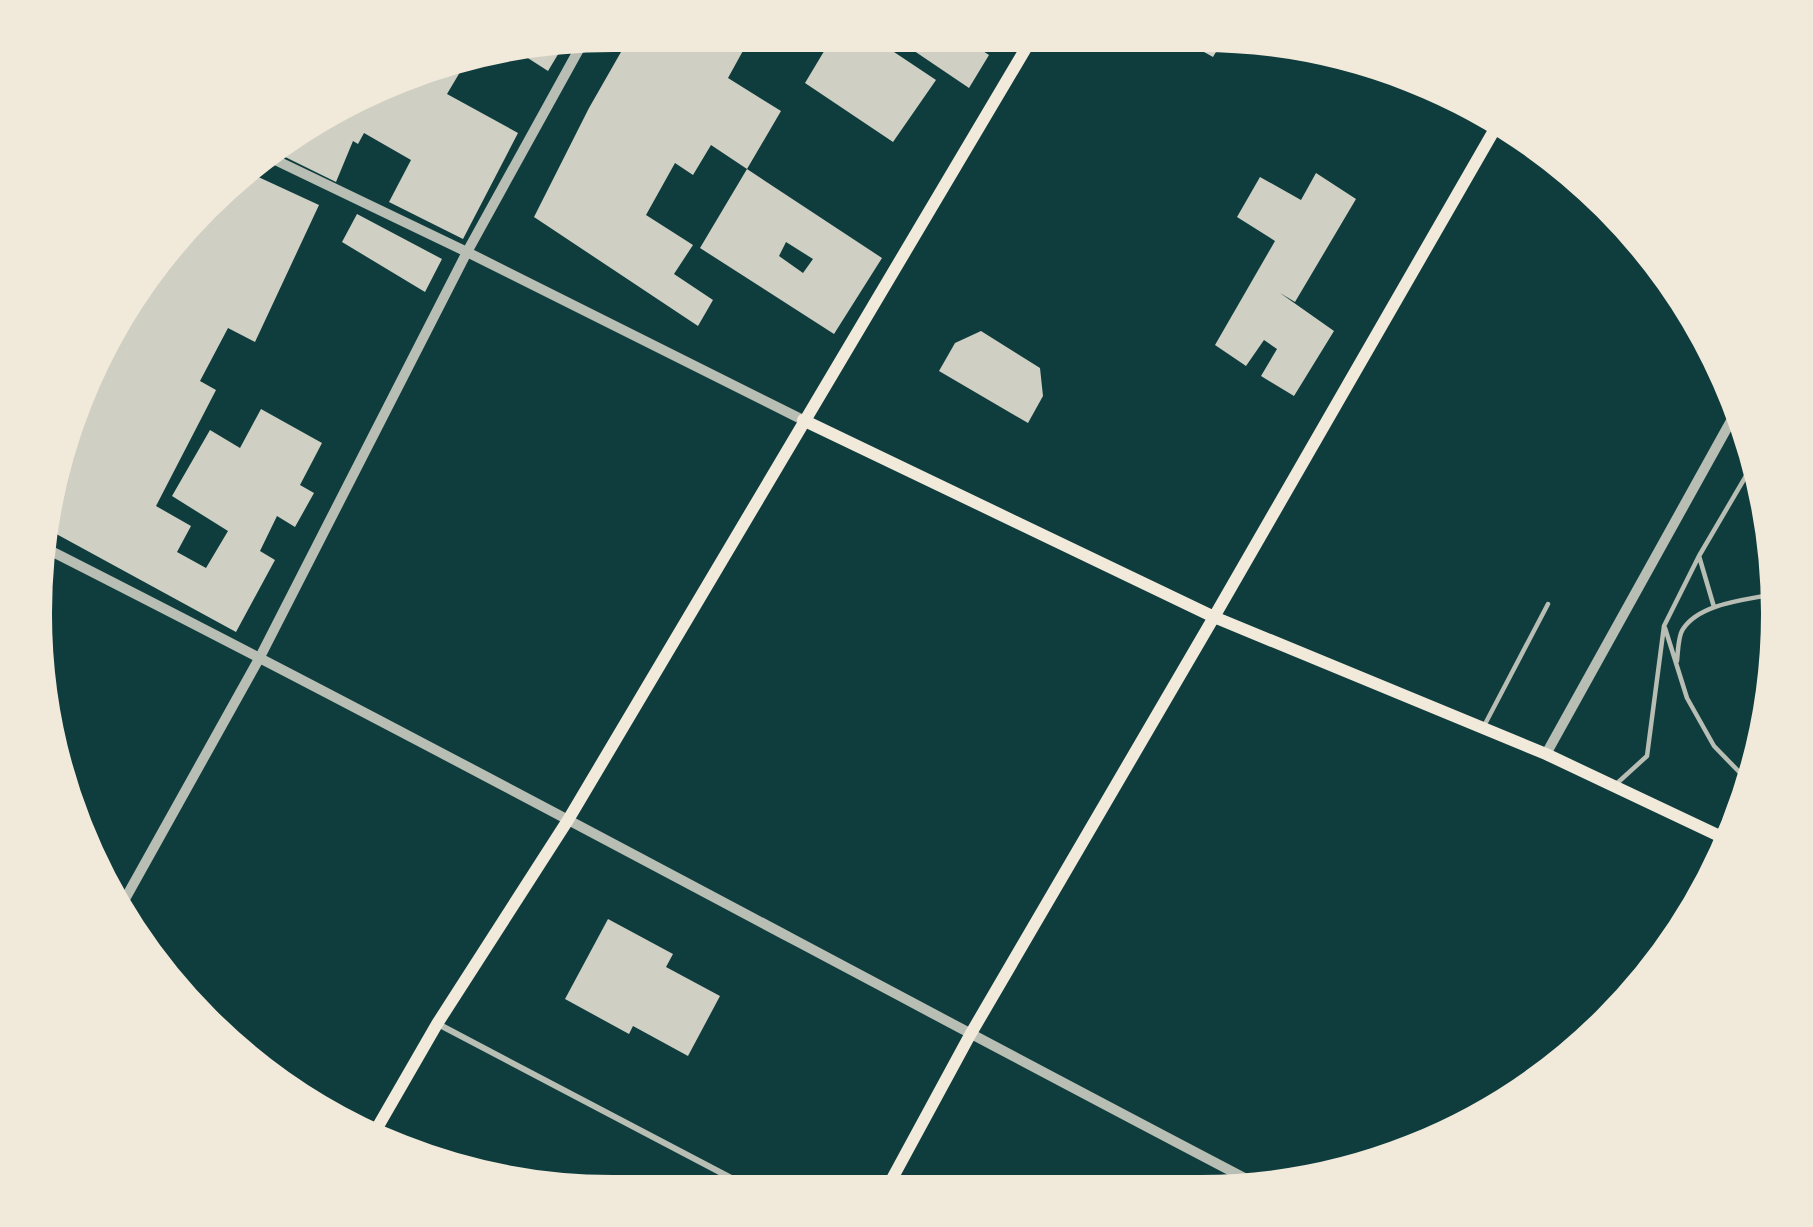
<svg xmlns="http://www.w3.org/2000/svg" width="1813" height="1227" font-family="Rubik,sans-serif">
  <rect width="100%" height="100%" fill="#0f3d3e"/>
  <!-- building -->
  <path fill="#cfcfc3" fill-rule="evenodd" d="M 629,38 L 662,38 L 667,41 L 669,38 L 750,38 L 728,78 L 781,111 L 747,169 L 711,145 L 693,175 L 675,163 L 646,215 L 693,245 L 674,274 L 713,300 L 698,326 L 534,217 L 589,108 Z
    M 832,38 L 873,38 L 936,80 L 893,142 L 805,83 Z
    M 895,38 L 963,38 L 989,55 L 969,88 Z
    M 1179,38 L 1199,38 L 1223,40 L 1213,57 Z
    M 563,46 L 548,71 L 520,53 Z
    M 466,62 L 447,94 L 518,133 L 463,239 L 389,202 L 411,160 L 364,133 L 358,144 L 353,141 L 336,182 L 275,152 L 293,135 L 429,68 Z
    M 747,169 L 882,258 L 834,334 L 700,248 ZM 786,242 L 813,259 L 803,273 L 779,256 Z
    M 1316,173 L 1356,199 L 1295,302 L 1280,293 L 1334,331 L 1294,396 L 1261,376 L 1277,349 L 1264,340 L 1246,366 L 1215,345 L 1275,241 L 1237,217 L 1260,177 L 1301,200 Z
    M 252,174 L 319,205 L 255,342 L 228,328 L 200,381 L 216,390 L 156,506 L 191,526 L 177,552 L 206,568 L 228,531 L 172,496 L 210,430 L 240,448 L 261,409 L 322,443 L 300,485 L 314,493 L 295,527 L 277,516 L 260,551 L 275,560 L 236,632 L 49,530 L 81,393 L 157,263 Z
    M 357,214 L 442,259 L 425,292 L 342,242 Z
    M 981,331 L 1040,368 L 1043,396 L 1028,423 L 939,371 L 955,343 Z
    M 608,919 L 673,954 L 666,967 L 720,996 L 688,1056 L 633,1026 L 629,1034 L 565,999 Z"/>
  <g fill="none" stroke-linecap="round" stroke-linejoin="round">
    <!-- service -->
    <path stroke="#b8beb3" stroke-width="4.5" d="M 1699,556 L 1714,607
      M 1665,628 L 1687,698 L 1714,746 L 1748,781
      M 1677,661 C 1678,652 1678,636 1683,629 C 1700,603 1746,600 1774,594
      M 1484,726 L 1548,604
      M 1614,786 L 1647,756 L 1664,626 L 1699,556 L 1753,464"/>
    <!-- minor -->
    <path stroke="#b8beb3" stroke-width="6" d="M 438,1024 L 754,1190"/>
    <!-- tertiary -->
    <path stroke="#b8beb3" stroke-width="10" d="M 269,157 L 467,252 L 803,420
      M 45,548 C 452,754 852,973 1256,1184
      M 1546,754 L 1737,410
      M 120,908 L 260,657 L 467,252 L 583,42"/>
    <!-- secondary -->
    <path stroke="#f1e9da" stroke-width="12" d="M 803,420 L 1214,617 L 1546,754 L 1728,840
      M 373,1135 L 437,1024 L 568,820 L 1032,38
      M 886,1190 L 970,1035 L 1214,617 L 1496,127"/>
  </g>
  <!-- crop -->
  <path d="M0 0H1813V1227H0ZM613 48H1200A565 565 0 0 1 1765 613V614A565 565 0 0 1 1200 1179H613A565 565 0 0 1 48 614V613A565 565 0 0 1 613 48Z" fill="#f1e9da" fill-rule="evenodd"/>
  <path fill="none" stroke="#f1e9da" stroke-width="8" d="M613 48H1200A565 565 0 0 1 1765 613V614A565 565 0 0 1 1200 1179H613A565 565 0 0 1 48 614V613A565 565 0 0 1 613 48Z"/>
</svg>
